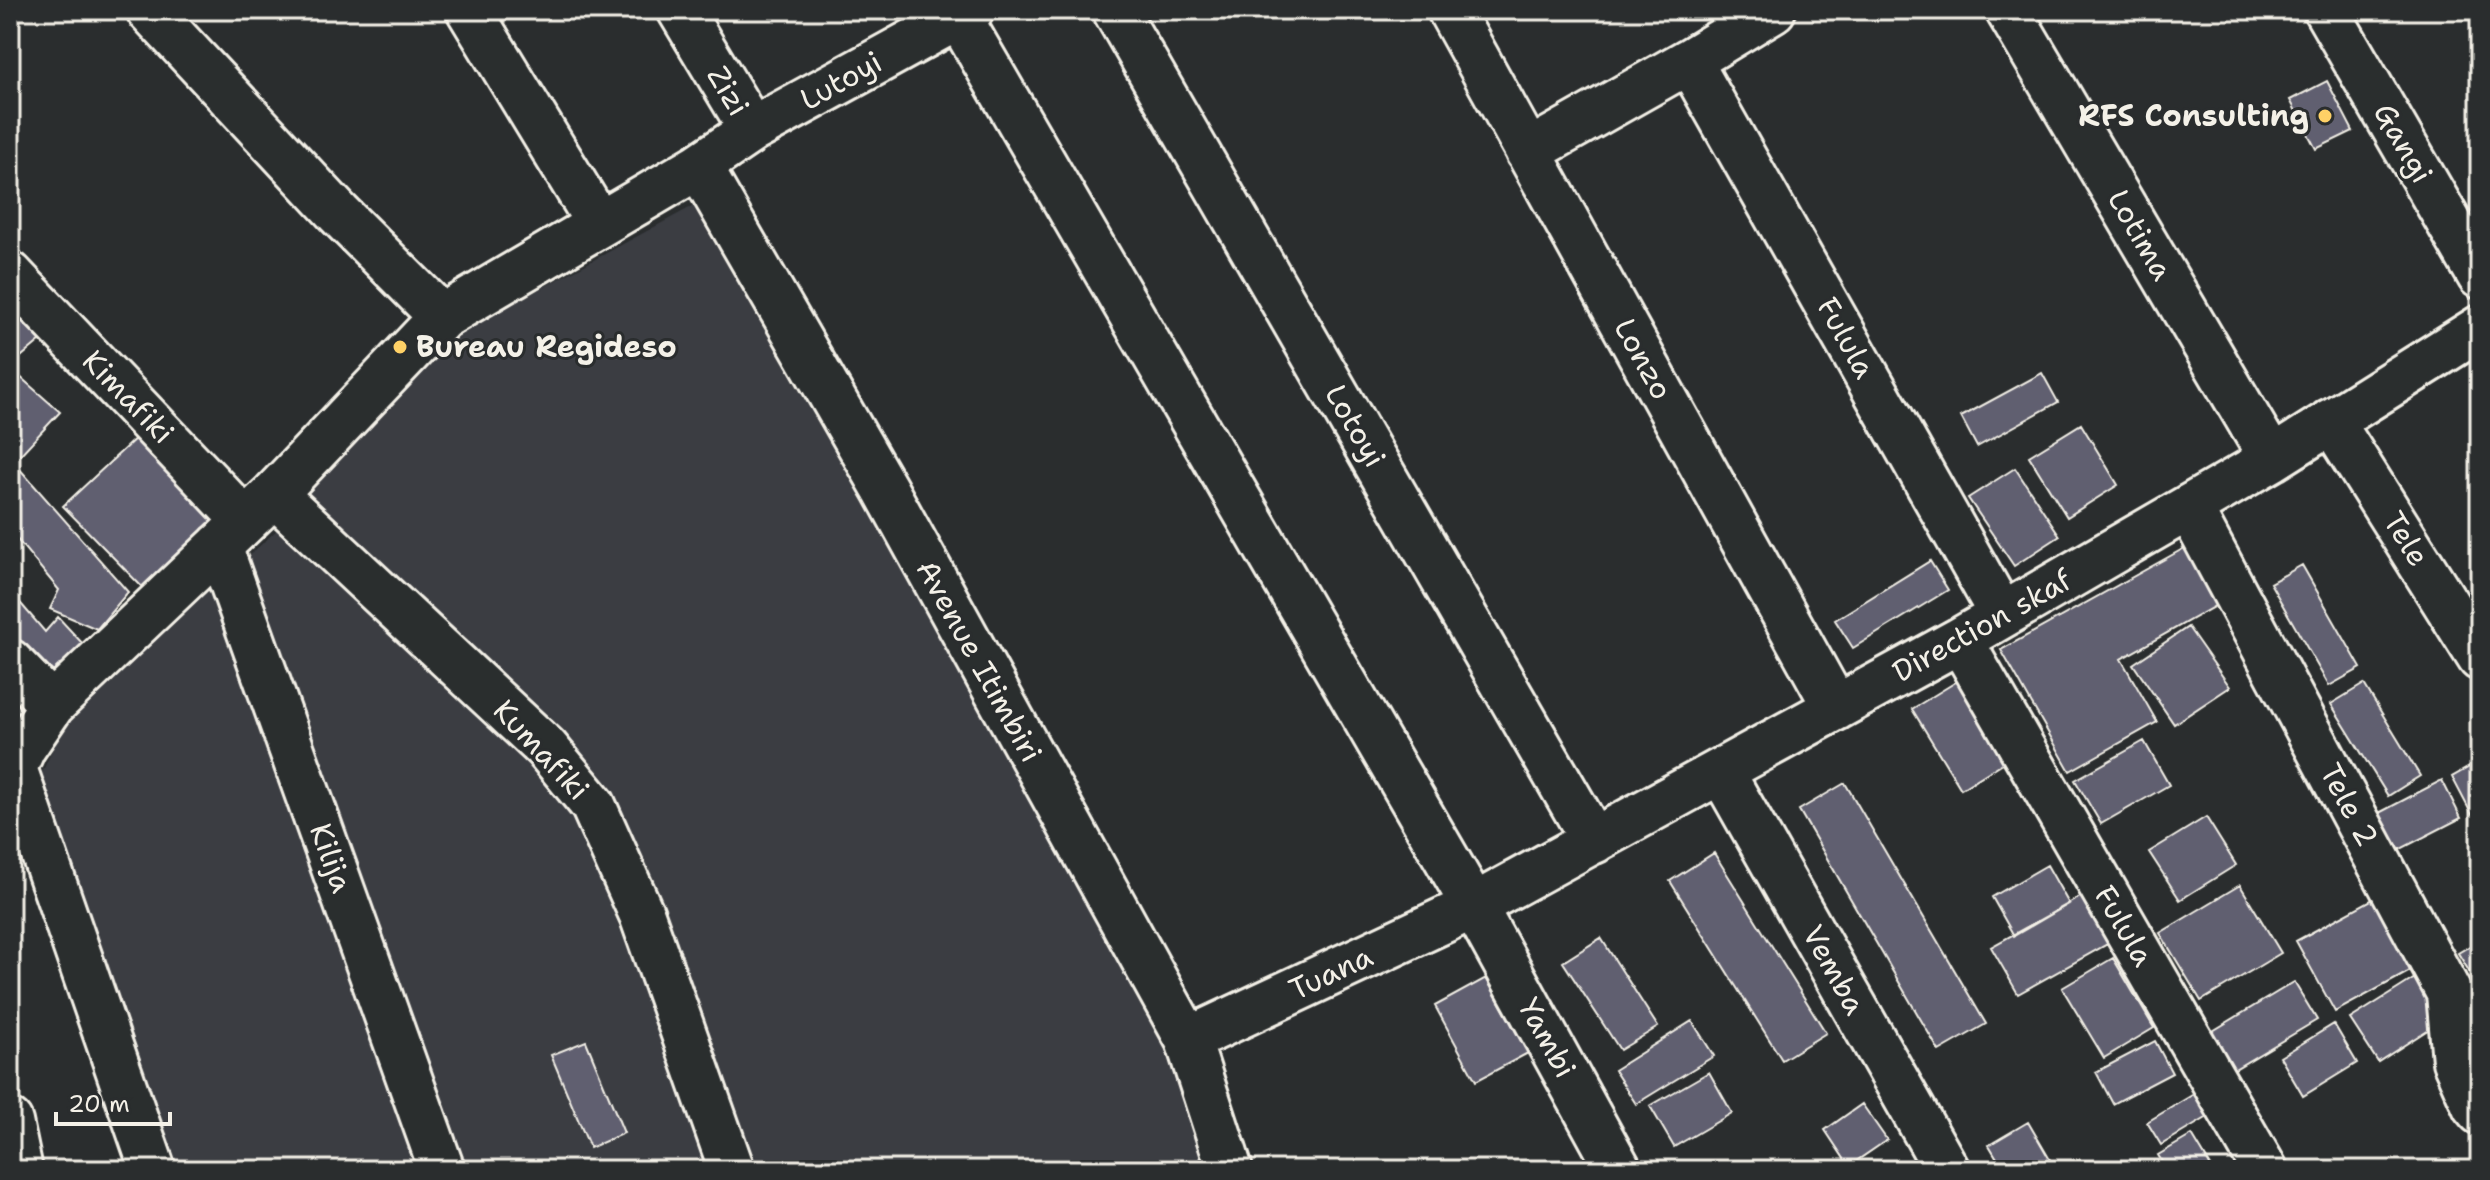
<svg xmlns="http://www.w3.org/2000/svg" width="2490" height="1180" font-family="'Shantell Sans',sans-serif">
  <rect width="100%" height="100%" fill="#2a2d2e"/>
  <filter id="ink" filterUnits="userSpaceOnUse"><feTurbulence type="fractalNoise" baseFrequency=".0125" numOctaves="2"/><feDisplacementMap in="SourceGraphic" scale="16" xChannelSelector="R" yChannelSelector="G"/><feConvolveMatrix kernelMatrix="1 2 1 2 8 2 1 2 1" color-interpolation-filters="sRGB"/></filter>
  <g filter="url(#ink)">
    <!-- built -->
    <path fill="#3a3c42" d="M 693,206 L 1191,1070 L 1222,1170 L 743,1170 L 601,802 L 295,495 L 461,332 Z
      M 294,514 L 566,791 L 714,1170 L 451,1170 L 238,566 Z
      M 215,565 L 433,1170 L 167,1170 L 40,777 L 67,718 Z"/>
    <!-- building -->
    <path fill="#605e70" stroke="#f4f1e8" stroke-width="2" d="M 2327,81 L 2353,131 L 2316,149 L 2290,100 Z
      M 10,310 L 41,340 L 10,366 Z
      M 2042,373 L 2058,402 L 1977,447 L 1961,417 Z
      M 18,375 L 60,412 L 20,455 L 10,448 L 10,384 Z
      M 2081,424 L 2118,485 L 2067,517 L 2029,456 Z
      M 138,436 L 219,515 L 145,590 L 63,506 Z
      M 10,458 L 128,592 L 97,629 L 50,609 L 59,590 L 10,531 Z
      M 2015,468 L 2060,536 L 2014,566 L 1968,498 Z
      M 2190,545 L 2222,602 L 2121,659 L 2157,722 L 2070,771 L 2001,650 Z
      M 1930,561 L 1948,590 L 1853,648 L 1835,620 Z
      M 2302,565 L 2361,668 L 2329,686 L 2270,583 Z
      M 10,591 L 45,632 L 58,617 L 83,644 L 50,679 L 10,637 Z
      M 2188,627 L 2230,687 L 2174,724 L 2133,664 Z
      M 1964,677 L 2014,756 L 1961,789 L 1912,709 Z
      M 2364,684 L 2420,776 L 2388,796 L 2331,704 Z
      M 2144,741 L 2169,785 L 2101,824 L 2075,780 Z
      M 2480,761 L 2480,811 L 2472,815 L 2452,777 Z
      M 2442,780 L 2461,818 L 2395,852 L 2375,815 Z
      M 1845,783 L 1986,1024 L 1939,1051 L 1799,810 Z
      M 2206,817 L 2236,865 L 2180,900 L 2149,852 Z
      M 1714,853 L 1826,1033 L 1782,1060 L 1670,881 Z
      M 2047,865 L 2069,904 L 2014,936 L 1992,897 Z
      M 2240,885 L 2281,953 L 2201,1001 L 2160,933 Z
      M 2082,896 L 2109,943 L 2018,994 L 1991,947 Z
      M 2373,899 L 2412,970 L 2335,1012 L 2296,941 Z
      M 1601,938 L 1658,1027 L 1620,1050 L 1563,962 Z
      M 2480,940 L 2480,989 L 2458,953 Z
      M 2113,958 L 2154,1028 L 2104,1058 L 2062,988 Z
      M 1486,978 L 1528,1053 L 1476,1081 L 1435,1006 Z
      M 2415,978 L 2443,1020 L 2378,1062 L 2350,1019 Z
      M 2294,982 L 2317,1020 L 2233,1070 L 2211,1032 Z
      M 2480,1018 L 2480,1053 L 2464,1028 Z
      M 1692,1021 L 1714,1056 L 1636,1104 L 1614,1070 Z
      M 2334,1024 L 2357,1063 L 2303,1096 L 2280,1057 Z
      M 586,1041 L 624,1133 L 590,1148 L 551,1055 Z
      M 2155,1041 L 2172,1073 L 2113,1104 L 2096,1072 Z
      M 1709,1072 L 1732,1113 L 1674,1147 L 1650,1106 Z
      M 2204,1088 L 2218,1111 L 2161,1145 L 2147,1122 Z
      M 1862,1104 L 1887,1140 L 1849,1166 L 1825,1130 Z
      M 2028,1122 L 2056,1170 L 2004,1170 L 1989,1145 Z
      M 2192,1135 L 2213,1170 L 2167,1170 L 2158,1155 Z"/>
    <g fill="none" stroke-linecap="round" stroke-linejoin="round">
      <defs>
        <path id="minor" d="M 149,10 L 339,214 L 442,317
          M 469,10 L 599,224
          M 680,10 L 752,130
          M 1115,10 L 1594,841
          M 1450,10 L 1836,708
          M 2008,10 L 2272,459
          M 2326,10 L 2480,276
          M 959,17 L 1474,906 L 1619,1170
          M 1689,61 L 2002,615
          M 1528,152 L 1689,61 L 1773,10
          M 699,166 L 885,489 L 1188,1040 L 1230,1170
          M 10,274 L 245,521
          M 2331,421 L 2480,658
          M 274,494 L 546,748 L 593,805 L 642,915 L 732,1170
          M 2189,507 L 2449,993 L 2455,1061 L 2475,1106 L 2480,1112
          M 219,546 L 442,1170
          M 1960,640 L 2265,1170
          M 10,662 L 52,705
          M 14,768 L 153,1170
          M 1721,771 L 1947,1170
          M 10,773 L 14,768 L 23,748 L 52,705 L 274,494 L 442,317 L 699,166 L 752,130 L 971,10
          M 1188,1040 L 1474,906 L 1960,640 L 2272,459 L 2480,328
          M 10,1122 L 20,1170"/>
      </defs>
      <!-- minor casing -->
      <use href="#minor" stroke="#f4f1e8" stroke-width="50"/>
      <!-- minor -->
      <use href="#minor" stroke="#2a2d2e" stroke-width="44"/>
    </g>
  </g>
  <!-- markers -->
  <g fill="#ffd166" stroke="#2a2d2e" stroke-width="3">
    <circle cx="2325" cy="116" r="8"/>
    <circle cx="400" cy="347" r="8"/>
  </g>
  <g text-anchor="middle" stroke-width="6" stroke-linejoin="round" paint-order="stroke">
    <!-- street labels -->
    <g font-size="30" fill="#f4f1e8" stroke="#2a2d2e">
      <text transform="translate(841 81) rotate(-29)" y="10">Lutoyi</text>
      <text transform="translate(728 91) rotate(59)" y="10">Zizi</text>
      <text transform="translate(2403 143) rotate(60)" y="10">Gangi</text>
      <text transform="translate(2140 235) rotate(60)" y="10">Lotima</text>
      <text transform="translate(1846 338) rotate(61)" y="10">Fulula</text>
      <text transform="translate(1643 359) rotate(61)" y="10">Lonzo</text>
      <text transform="translate(128 397) rotate(46)" y="10">Kimafiki</text>
      <text transform="translate(1355 426) rotate(60)" y="10">Lotoyi</text>
      <text transform="translate(2406 539) rotate(58)" y="10">Tele</text>
      <text transform="translate(1982 626) rotate(-29)" y="10">Direction skaf</text>
      <text transform="translate(979 661) rotate(61)" y="10">Avenue Itimbiri</text>
      <text transform="translate(541 750) rotate(47)" y="10">Kumafiki</text>
      <text transform="translate(2349 805) rotate(62)" y="10">Tele 2</text>
      <text transform="translate(331 858) rotate(70)" y="10">Kilija</text>
      <text transform="translate(2124 926) rotate(60)" y="10">Fulula</text>
      <text transform="translate(1834 970) rotate(61)" y="10">Vemba</text>
      <text transform="translate(1331 973) rotate(-25)" y="10">Tuana</text>
      <text transform="translate(1547 1038) rotate(61)" y="10">Yambi</text>
    </g>
    <!-- poi labels -->
    <g font-size="30" font-weight="bold" fill="#f4f1e8" stroke="#2a2d2e" text-anchor="end">
      <text x="2309" y="126">RFS Consulting</text>
      <text x="416" y="357" text-anchor="start">Bureau Regideso</text>
    </g>
  </g>
  <!-- margin -->
  <rect width="2490" height="1180" fill="none" stroke="#2a2d2e" stroke-width="40"/>
  <rect x="20" y="20" width="2450" height="1140" fill="none" stroke="#f4f1e8" stroke-width="3" filter="url(#ink)"/>
  <!-- scale -->
  <path d="M56 1112v12h114v-12" fill="none" stroke="#f4f1e8" stroke-width="4"/>
  <text x="68" y="1112" font-size="24" fill="#f4f1e8" stroke="#2a2d2e" stroke-width="6" paint-order="stroke">20 m</text>
</svg>
